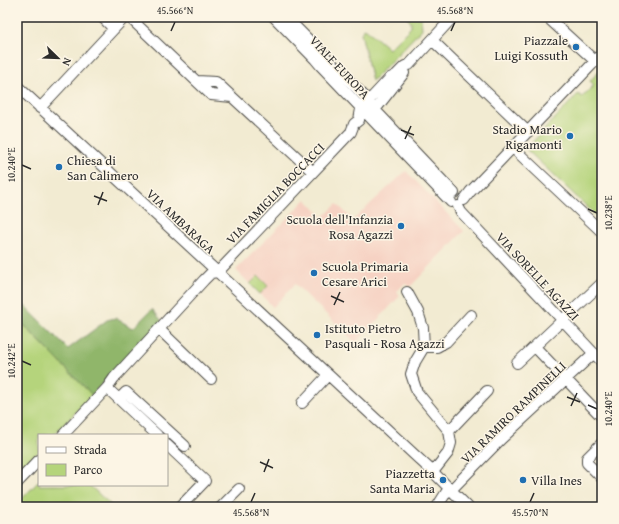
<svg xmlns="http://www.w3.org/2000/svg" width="619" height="524" font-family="'Gentium Book Plus',serif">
  <rect width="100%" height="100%" fill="#fcf5e5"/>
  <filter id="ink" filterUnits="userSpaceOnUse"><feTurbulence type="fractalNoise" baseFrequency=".025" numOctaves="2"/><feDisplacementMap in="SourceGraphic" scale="8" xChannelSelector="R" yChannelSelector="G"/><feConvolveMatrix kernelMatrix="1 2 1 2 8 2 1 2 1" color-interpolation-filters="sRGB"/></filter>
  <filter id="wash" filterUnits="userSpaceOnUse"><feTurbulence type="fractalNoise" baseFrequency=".012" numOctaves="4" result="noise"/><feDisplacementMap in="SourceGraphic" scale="16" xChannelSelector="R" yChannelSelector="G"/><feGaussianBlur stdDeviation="0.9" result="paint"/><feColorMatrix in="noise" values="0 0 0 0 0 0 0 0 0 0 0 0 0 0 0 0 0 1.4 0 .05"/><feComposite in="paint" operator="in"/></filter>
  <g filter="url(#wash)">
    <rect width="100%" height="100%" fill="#f2ebd2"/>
    <!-- built -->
    <path fill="#f6d2c3" d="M 406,171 L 464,231 L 410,287 L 405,283 L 397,291 L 400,296 L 356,343 L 295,284 L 273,307 L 260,294 L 268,286 L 258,276 L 250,284 L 236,270 L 306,199 L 323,217 L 337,204 L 353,220 Z"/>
    <!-- green -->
    <path fill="#b5d47b" stroke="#708053" d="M 406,17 L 421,17 L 422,29 L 372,81 L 361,33 L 365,28 L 389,49 L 411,27 L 411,22 Z
      M 602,68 L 602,221 L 526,149 L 578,94 L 582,97 L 594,85 L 590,81 Z
      M 258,276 L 268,286 L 260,294 L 250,284 Z
      M 17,318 L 92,395 L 54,435 L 39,435 L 39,451 L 17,474 Z
      M 39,481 L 39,485 L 89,485 L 113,507 L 17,507 L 17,504 Z"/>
    <!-- forest -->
    <path fill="#90b66b" stroke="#5e704b" d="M 17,298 L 68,349 L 107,320 L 115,318 L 133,328 L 152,309 L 162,321 L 92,395 L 17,318 Z"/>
  </g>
  <g filter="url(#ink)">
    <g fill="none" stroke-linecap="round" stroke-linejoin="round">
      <defs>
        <path id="minor" d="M 102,17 L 114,29
          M 129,17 L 211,95 L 232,97
          M 274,17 L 315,59 L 320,65 L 451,202
          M 286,17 L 369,101 L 375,110 L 454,193
          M 547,17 L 595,61
          M 432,40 L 528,132
          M 197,81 L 216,82 L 313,172
          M 17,86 L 433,472 L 468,507
          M 40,108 L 125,17
          M 371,115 L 404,73
          M 513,148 L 602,232
          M 464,200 L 470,192 L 602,54
          M 458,206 L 461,212 L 602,362
          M 218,272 L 351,132 L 354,124 L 359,120 L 361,109 L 390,78 L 396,75 L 405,66 L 409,65 L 453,17
          M 407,292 L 418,312 L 423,328 L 424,347 L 415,362 L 411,374 L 417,392 L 449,431 L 451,443 L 448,453 L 433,472
          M 159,329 L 211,379
          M 424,347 L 437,347 L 446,342 L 471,315
          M 535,347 L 602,417
          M 517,363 L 602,283
          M 107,388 L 157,435
          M 119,399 L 126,392 L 185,446
          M 302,403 L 328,375
          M 449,431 L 487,391
          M 63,435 L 107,388 L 114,378 L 204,280 L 211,273 L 218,272
          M 602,443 L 587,458 L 587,463 L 602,478
          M 167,445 L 205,481 L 180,507
          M 17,483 L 39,460
          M 451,490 L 501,439 L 594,353
          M 221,507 L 239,489
          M 437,507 L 449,488"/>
      </defs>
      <!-- minor casing -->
      <use href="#minor" stroke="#494844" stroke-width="12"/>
      <!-- minor -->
      <use href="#minor" stroke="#fff" stroke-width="10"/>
    </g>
  </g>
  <!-- ticks -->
  <path fill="none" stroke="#2b2b2b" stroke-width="1.5" d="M 171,31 L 175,22M 451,31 L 455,22M 401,130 L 414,135M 405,139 L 411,126M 22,165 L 31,169M 94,196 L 107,201M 98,205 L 103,192M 588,209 L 597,213M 331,296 L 344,302M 334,305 L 340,292M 22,361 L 31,365M 567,397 L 580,402M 588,405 L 597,409M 571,406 L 577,393M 260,462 L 273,468M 264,472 L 269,459M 251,502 L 255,493M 530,502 L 534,493"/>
  <!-- markers -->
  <g fill="#1f6fb2" stroke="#fcf5e5" stroke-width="1.5">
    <circle cx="576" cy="47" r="4"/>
    <circle cx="570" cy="136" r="4"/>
    <circle cx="59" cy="167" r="4"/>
    <circle cx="401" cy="226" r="4"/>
    <circle cx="314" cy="273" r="4"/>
    <circle cx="317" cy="335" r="4"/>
    <circle cx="443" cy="480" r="4"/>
    <circle cx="523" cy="480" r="4"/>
  </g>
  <g text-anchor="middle" stroke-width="3" stroke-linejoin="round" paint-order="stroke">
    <!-- poi labels -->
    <g font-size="13" fill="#2b2b2b" stroke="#fcf5e5" text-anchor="end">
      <text x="568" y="45">Piazzale<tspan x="568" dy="15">Luigi Kossuth</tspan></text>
      <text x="562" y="134">Stadio Mario<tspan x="562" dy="15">Rigamonti</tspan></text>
      <text x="67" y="165" text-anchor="start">Chiesa di<tspan x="67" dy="15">San Calimero</tspan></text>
      <text x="393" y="224">Scuola dell'Infanzia<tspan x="393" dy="15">Rosa Agazzi</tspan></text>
      <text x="322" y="271" text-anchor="start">Scuola Primaria<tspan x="322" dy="15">Cesare Arici</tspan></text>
      <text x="325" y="333" text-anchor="start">Istituto Pietro<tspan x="325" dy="15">Pasquali - Rosa Agazzi</tspan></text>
      <text x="435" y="478">Piazzetta<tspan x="435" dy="15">Santa Maria</tspan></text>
      <text x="531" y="485" text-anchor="start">Villa Ines</text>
    </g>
    <!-- street labels -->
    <g font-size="13" fill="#2b2b2b" stroke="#fcf5e5">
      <text transform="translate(340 67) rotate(47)" y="5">VIALE EUROPA</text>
      <text transform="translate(275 193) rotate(-46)" y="5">VIA FAMIGLIA BOCCACCI</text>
      <text transform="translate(181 221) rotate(43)" y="5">VIA AMBARAGA</text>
      <text transform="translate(538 276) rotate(47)" y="5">VIA SORELLE AGAZZI</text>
      <text transform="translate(513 412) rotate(-44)" y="5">VIA RAMIRO RAMPINELLI</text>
    </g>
  </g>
  <!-- margin -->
  <rect width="619" height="524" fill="none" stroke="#fcf5e5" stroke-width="44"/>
  <!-- legend -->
  <rect x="38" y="434" width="130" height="52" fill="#fcf5e5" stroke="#a8a49b"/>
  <rect x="46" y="447" width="20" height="6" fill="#ffffff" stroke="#a8a49b"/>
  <text x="74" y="454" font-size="12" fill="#2b2b2b">Strada</text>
  <rect x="46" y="464" width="20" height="12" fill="#b5d47b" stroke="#a8a49b"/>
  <text x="74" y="474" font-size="12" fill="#2b2b2b">Parco</text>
  <!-- north arrow -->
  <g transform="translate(58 58) rotate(113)" stroke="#fcf5e5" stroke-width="3" paint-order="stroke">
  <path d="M0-3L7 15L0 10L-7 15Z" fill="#2b2b2b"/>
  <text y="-6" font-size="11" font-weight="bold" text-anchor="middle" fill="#2b2b2b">N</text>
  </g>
  <rect x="22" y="22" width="575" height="480" fill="none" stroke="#2b2b2b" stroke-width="1.5"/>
  <g font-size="10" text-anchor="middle" fill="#2b2b2b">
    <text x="175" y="14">45.566°N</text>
    <text x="455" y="14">45.568°N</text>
    <text transform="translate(11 165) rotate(-90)" y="4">10.240°E</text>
    <text transform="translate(608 213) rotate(-90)" y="4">10.238°E</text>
    <text transform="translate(11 361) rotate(-90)" y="4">10.242°E</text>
    <text transform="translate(608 409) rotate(-90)" y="4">10.240°E</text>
    <text x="251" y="516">45.568°N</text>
    <text x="530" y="516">45.570°N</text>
  </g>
</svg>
